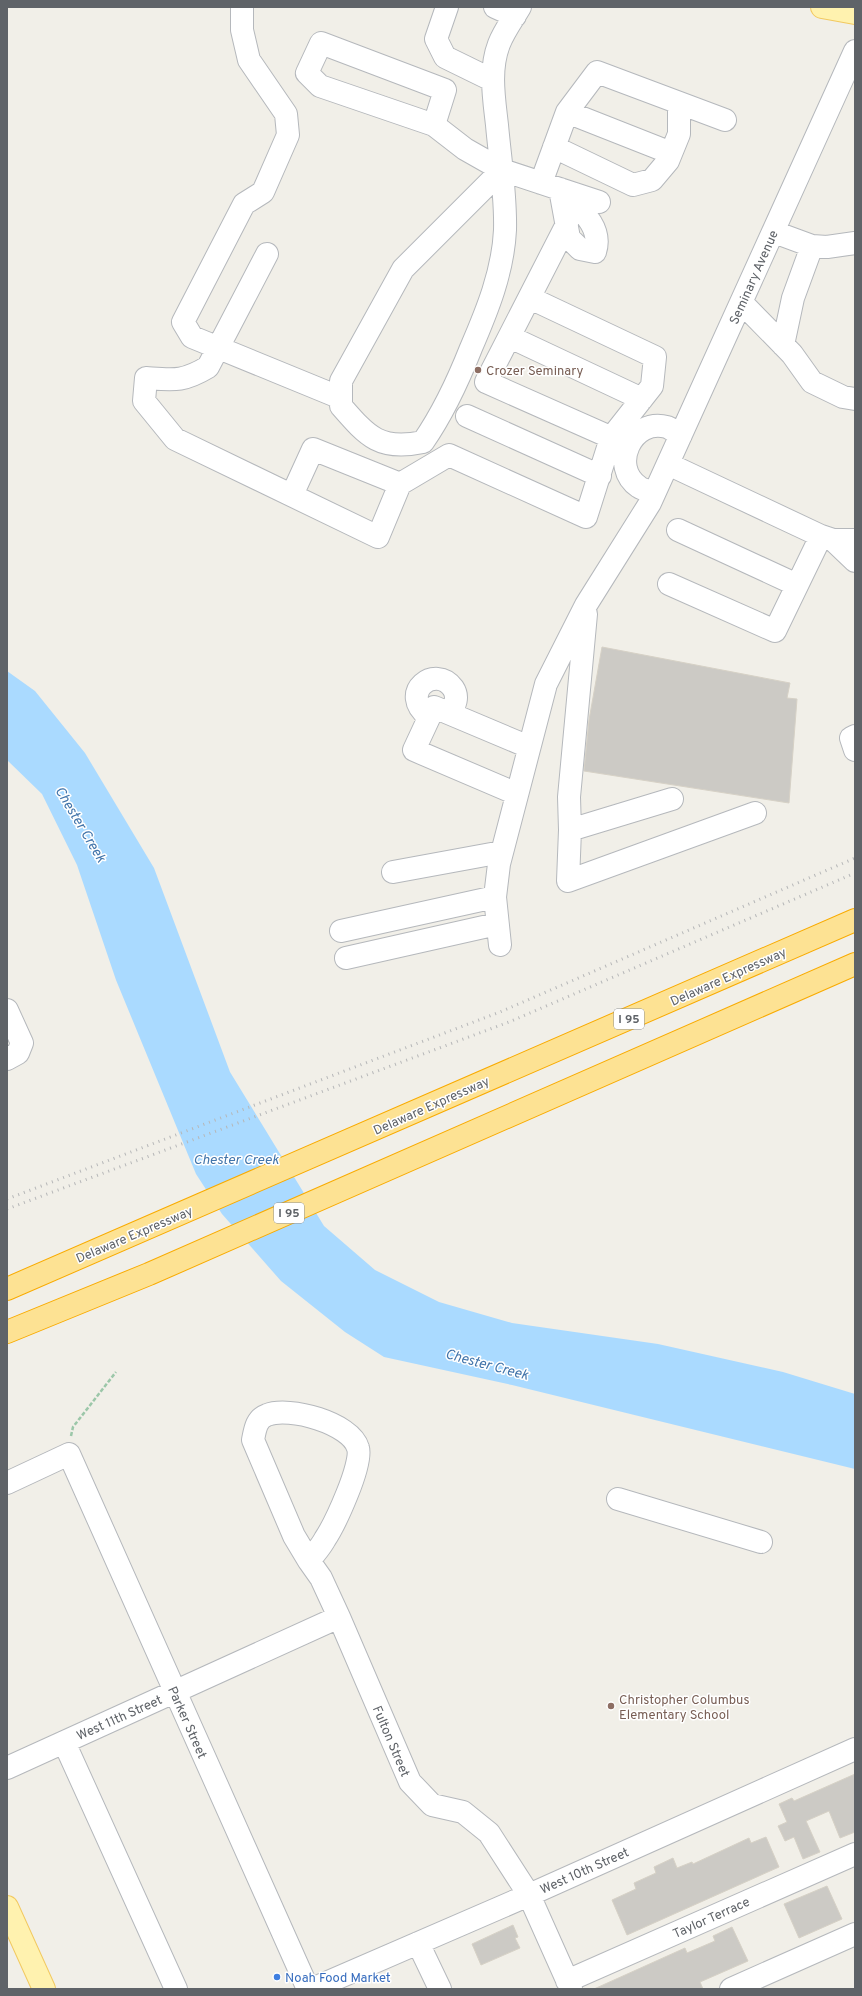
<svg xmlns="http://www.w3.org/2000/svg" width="862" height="1996" font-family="Overpass,sans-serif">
  <rect width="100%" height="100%" fill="#f1efe8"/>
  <!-- water -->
  <path fill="#aadaff" d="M 7,671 L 35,691 L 85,753 L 154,868 L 230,1072 L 324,1226 L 375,1270 L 439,1302 L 512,1323 L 658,1344 L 783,1372 L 855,1394 L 855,1469 L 512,1385 L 384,1357 L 345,1332 L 281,1281 L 222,1214 L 196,1174 L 116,980 L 77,865 L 42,794 L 7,760 Z"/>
  <!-- building -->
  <path fill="#cccac5" stroke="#d6d1c6" d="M 602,647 L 790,683 L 787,698 L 797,699 L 789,803 L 584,771 L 589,720 Z
    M 855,1774 L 855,1832 L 840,1838 L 829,1811 L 806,1821 L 820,1852 L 803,1859 L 794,1837 L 785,1841 L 778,1826 L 787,1822 L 779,1804 L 792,1798 L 794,1801 Z
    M 766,1837 L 779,1867 L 627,1935 L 612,1900 L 636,1889 L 634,1883 L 656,1873 L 654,1867 L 673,1858 L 677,1868 L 692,1862 L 693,1864 L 749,1838 L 751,1843 Z
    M 827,1886 L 842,1919 L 799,1938 L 784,1904 Z
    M 513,1925 L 518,1937 L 515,1938 L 520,1948 L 481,1965 L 472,1944 Z
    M 732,1927 L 748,1961 L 700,1982 L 703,1989 L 594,1989 L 685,1948 L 687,1953 L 715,1941 L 713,1936 Z"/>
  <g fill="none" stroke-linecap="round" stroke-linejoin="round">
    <defs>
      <path id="minor" d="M 242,7 L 242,30 L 249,60 L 286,114 L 288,135 L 263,192 L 244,204 L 183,322 L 192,337 L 341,398
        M 447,7 L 436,39 L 445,57 L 492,80
        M 495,7 L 515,16
        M 567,112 L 671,153
        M 434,125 L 320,86 L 307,73 L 321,43 L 445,90 L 434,125 L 465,149 L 502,170 L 599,202
        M 554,147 L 633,185 L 652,180 L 668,161 L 679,134 L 679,103
        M 502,170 L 403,269 L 341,381 L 341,406 C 368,437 380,451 423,442 C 443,413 458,381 471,348 C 487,311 503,272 505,230 C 506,195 500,159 497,125 C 494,98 489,70 499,44 C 504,31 513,19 520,7
        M 541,183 L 567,112 L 597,72 L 725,120
        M 560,189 C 576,206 604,225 595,252 L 580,249 L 569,238 Z
        M 567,224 L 486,382 L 628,445
        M 774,232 L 812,246 L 827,247 L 855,243
        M 267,254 L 208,367 C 183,382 174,380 146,378 L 144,401 L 175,439 L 378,537 L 400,484 L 313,449 L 292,495
        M 742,303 L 792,354 L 812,382 L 843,397 L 855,399
        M 510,337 L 642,399
        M 783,345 L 793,298 L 812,246
        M 467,416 L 600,476
        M 668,464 L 821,536 L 775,631 L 669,584
        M 400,484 L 449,455 L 586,517 L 611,438 L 652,386 L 655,357 L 530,298
        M 654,492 C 650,491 643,490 639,487 C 609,467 632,417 667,427 C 672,429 677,433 681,435
        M 678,530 L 797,585
        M 821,536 L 833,540 L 855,540
        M 833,540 L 855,561
        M 586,614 L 569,797 L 570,830 L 568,881 L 755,813
        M 429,717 C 397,692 436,664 453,688 C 459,697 455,705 450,713
        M 855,736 L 851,738 L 855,750
        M 517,794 L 414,750 L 434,707 L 529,747
        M 570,830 L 672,799
        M 393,872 L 502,852
        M 341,931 L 495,897
        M 500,945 L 495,897 L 499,864 L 546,684 L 586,605 L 650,503 L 855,51
        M 346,958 L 497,924
        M 7,1010 L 22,1043 L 18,1053 L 7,1059
        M 7,1483 L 69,1454 L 308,1989
        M 618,1499 L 761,1542
        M 309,1561 L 294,1536 L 253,1440 C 255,1430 256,1419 267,1415 C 289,1406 351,1423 358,1448 C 363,1464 335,1524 325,1539 C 321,1547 314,1554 309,1561 L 321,1578 L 339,1617 L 410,1782 L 432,1805 L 463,1812 L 489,1833 L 529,1895 L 571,1989
        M 64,1742 L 176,1989
        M 7,1768 L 339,1617
        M 418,1943 L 440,1989
        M 567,1981 L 855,1854
        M 312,1989 L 529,1895 L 855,1749
        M 731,1989 L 855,1934"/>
      <path id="major" d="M 822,7 L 855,13
        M 7,1907 L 44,1989"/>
      <path id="highway" d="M 7,1289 L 855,920
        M 7,1332 L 149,1274 L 855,964"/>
    </defs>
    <!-- minor casing -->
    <use href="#minor" stroke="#b5b8bc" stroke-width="24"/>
    <!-- major casing -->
    <use href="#major" stroke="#f2c960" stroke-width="24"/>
    <!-- highway casing -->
    <use href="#highway" stroke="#f9ab00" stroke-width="24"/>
    <!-- path -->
    <path stroke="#9cc7a9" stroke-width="2.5" stroke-dasharray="4 2" stroke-linecap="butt" d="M 71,1436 L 73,1427 L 116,1372"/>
    <!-- minor -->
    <use href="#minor" stroke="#fff" stroke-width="22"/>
    <!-- major -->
    <use href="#major" stroke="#fff2af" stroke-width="22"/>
    <!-- highway -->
    <use href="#highway" stroke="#fde293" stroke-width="22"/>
    <!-- rail -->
    <path stroke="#b6b7b8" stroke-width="3" stroke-dasharray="1 5" stroke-linecap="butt" d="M 7,1199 L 500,1012 L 855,858
      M 7,1209 L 509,1022 L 855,873"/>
  </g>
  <!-- markers -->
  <g fill="#8d6e63" stroke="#fff" stroke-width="1.5">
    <circle cx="478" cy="370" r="4"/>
    <circle cx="611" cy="1706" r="4"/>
  </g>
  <circle fill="#3f7fe0" stroke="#fff" stroke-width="1.5" cx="277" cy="1977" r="4"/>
  <g text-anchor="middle" stroke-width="3" stroke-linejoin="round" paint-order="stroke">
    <!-- shield labels -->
    <g fill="#fff" stroke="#8f9295" stroke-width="1">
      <rect x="614" y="1009" width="30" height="20" rx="3"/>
      <rect x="274" y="1203" width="30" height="20" rx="3"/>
    </g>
    <g font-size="12" font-weight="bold" fill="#5f6368">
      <text x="629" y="1023">I 95</text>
      <text x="289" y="1217">I 95</text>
    </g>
    <!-- street labels -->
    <g font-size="13" fill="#5f6368" stroke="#fff">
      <text transform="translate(753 277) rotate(-66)" y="5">Seminary Avenue</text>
      <text transform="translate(728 976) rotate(-24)" y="5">Delaware Expressway</text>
      <text transform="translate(431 1105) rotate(-24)" y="5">Delaware Expressway</text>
      <text transform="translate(134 1234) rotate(-23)" y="5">Delaware Expressway</text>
      <text transform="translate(119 1717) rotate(-24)" y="5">West 11th Street</text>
      <text transform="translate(188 1722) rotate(66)" y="5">Parker Street</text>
      <text transform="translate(392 1741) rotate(67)" y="5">Fulton Street</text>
      <text transform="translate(584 1870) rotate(-24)" y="5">West 10th Street</text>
      <text transform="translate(711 1917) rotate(-24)" y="5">Taylor Terrace</text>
    </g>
    <!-- education labels -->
    <g font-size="13" fill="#785e54" stroke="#fff" text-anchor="start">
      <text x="486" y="375">Crozer Seminary</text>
      <text x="619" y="1704">Christopher Columbus<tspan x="619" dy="15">Elementary School</tspan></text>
    </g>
    <!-- shop labels -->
    <g font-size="13" fill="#366cbe" stroke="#fff" text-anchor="start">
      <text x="285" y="1982">Noah Food Market</text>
    </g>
    <!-- water labels -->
    <g font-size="14" font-style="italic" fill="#4174aa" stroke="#fff">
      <text transform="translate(81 824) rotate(59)" y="5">Chester Creek</text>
      <text x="236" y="1164">Chester Creek</text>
      <text transform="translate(487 1364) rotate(15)" y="5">Chester Creek</text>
    </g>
  </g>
  <!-- border -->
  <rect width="862" height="1996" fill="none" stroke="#5f6368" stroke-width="16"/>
</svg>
